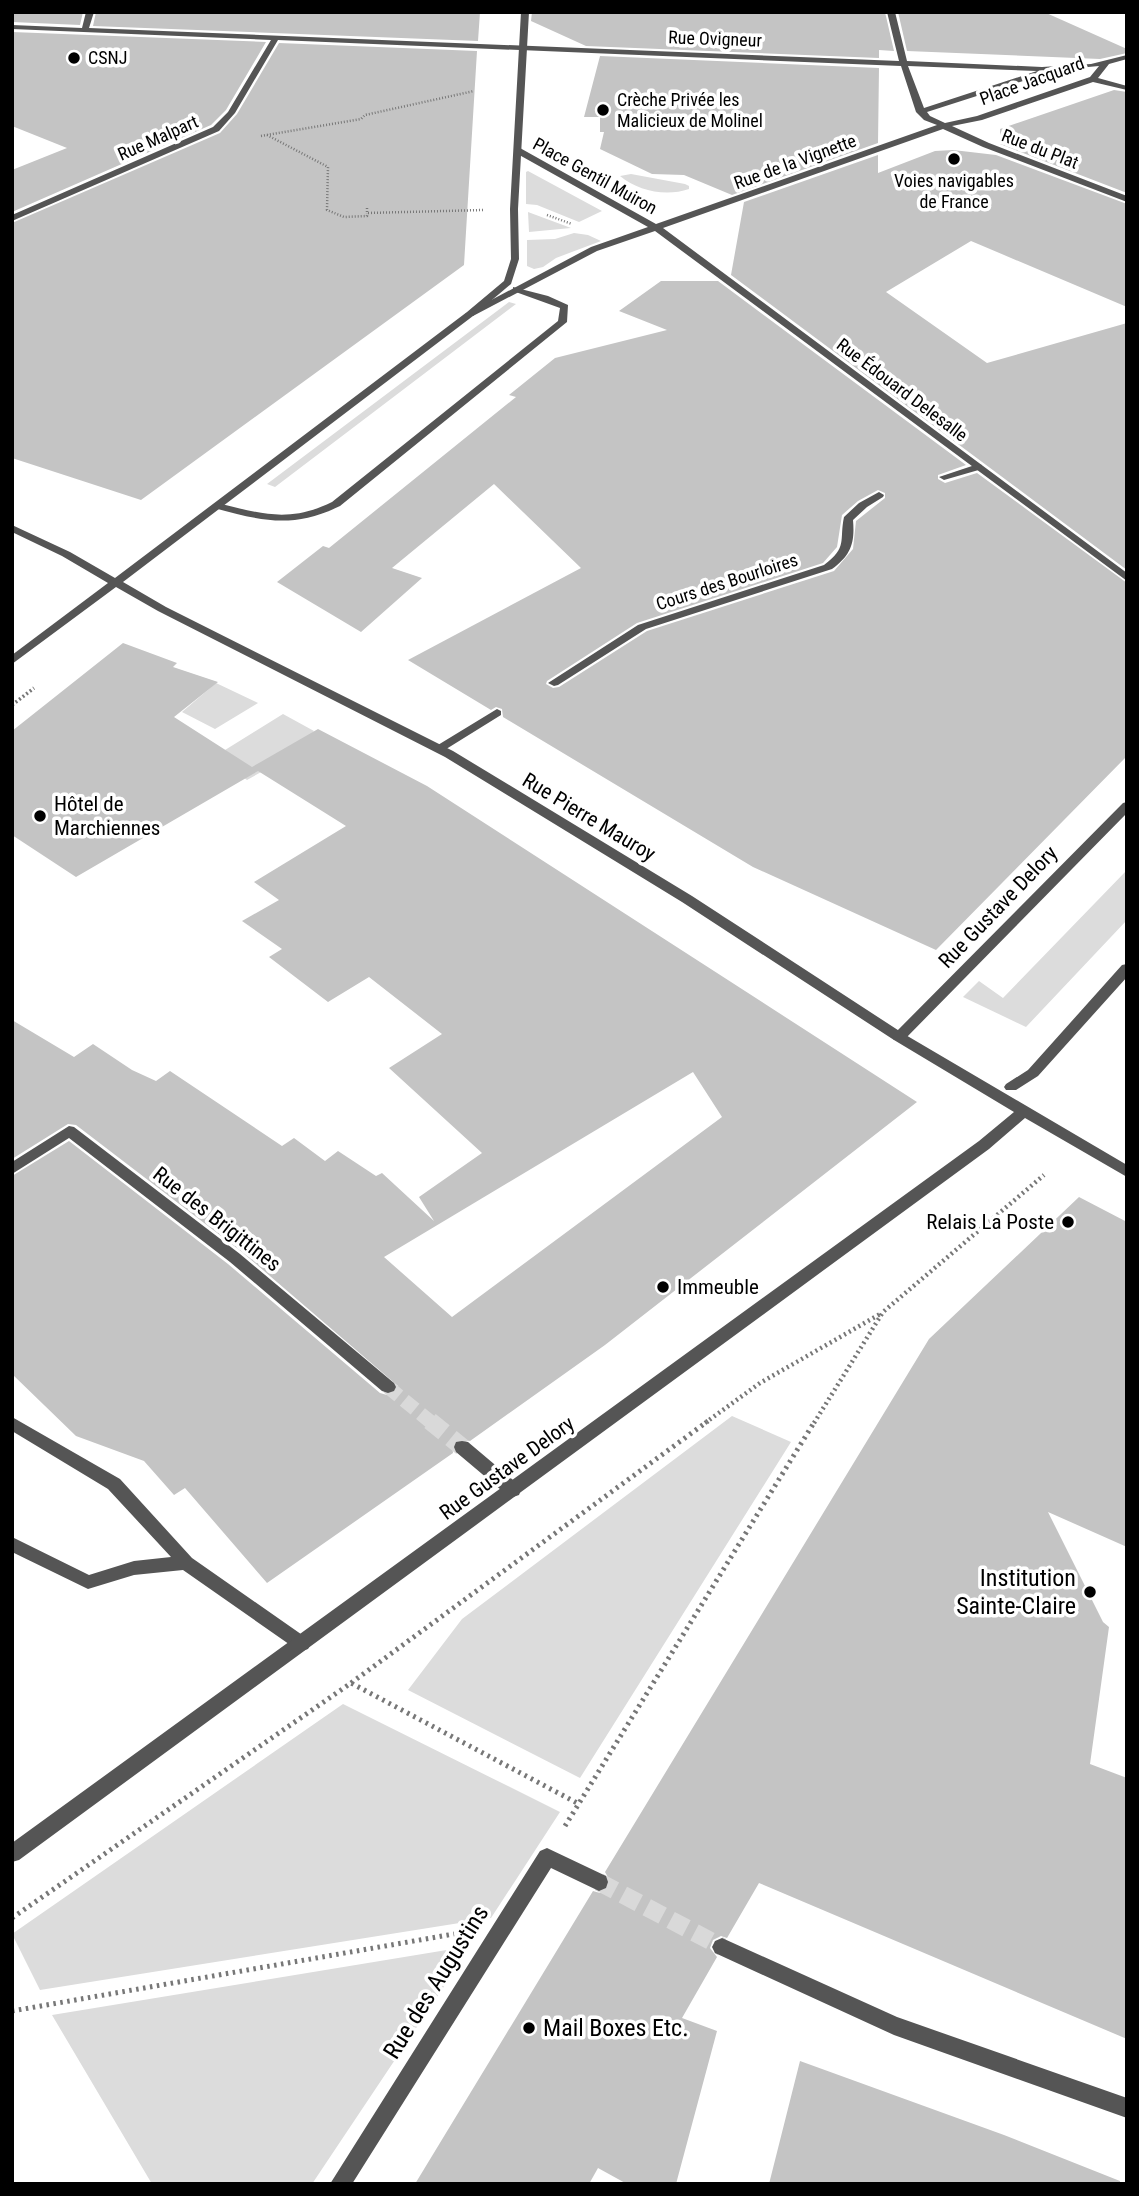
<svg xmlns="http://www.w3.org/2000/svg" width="1139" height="2196" font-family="'Roboto Condensed',sans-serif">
  <rect width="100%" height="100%" fill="#fff"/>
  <!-- green -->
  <path fill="#dcdcdc" d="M 528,171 L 602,211 L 579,222 L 537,205 L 526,204 L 526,172 Z
    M 631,174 L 685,184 L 689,186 L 689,189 C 666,197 638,191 620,176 Z
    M 528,212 L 571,228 L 529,232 Z
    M 574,233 L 588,235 L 601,241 L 556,258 L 543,267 L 534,269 L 527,266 L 527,240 L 555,239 Z
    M 509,302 L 516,304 L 275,487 L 267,484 Z
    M 216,683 L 258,703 L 215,729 L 182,712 Z
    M 283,714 L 314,731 L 295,753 L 247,780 L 221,761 L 232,755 L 225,750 Z
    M 1127,870 L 1127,920 L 1026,1027 L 963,997 L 979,981 L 1003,998 Z
    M 732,1416 L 791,1442 L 580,1778 L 408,1690 L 462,1619 Z
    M 343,1704 L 560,1812 L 491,1918 L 40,1990 L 12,1934 Z
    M 471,1946 L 312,2184 L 152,2184 L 52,2015 Z"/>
  <!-- building -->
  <path fill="#c4c4c4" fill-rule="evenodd" d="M 12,12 L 83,12 L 80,25 L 12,22 Z
    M 96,12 L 480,12 L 478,41 L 93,26 Z
    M 532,12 L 885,12 L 894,51 L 879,50 L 879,58 L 586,46 L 531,21 Z
    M 898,12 L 1044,12 L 1127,49 L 1127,53 L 1100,59 L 907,51 Z
    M 12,32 L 266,42 L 226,110 L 211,125 L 12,212 L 12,170 L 67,148 L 12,126 Z
    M 279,43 L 477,51 L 464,265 L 141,500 L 12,458 L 12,223 L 220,133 L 237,114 Z
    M 600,56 L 879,68 L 878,143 L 732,195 L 684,175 L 652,174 L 600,149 L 604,132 L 600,132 L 600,117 L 584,117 Z
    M 1114,90 L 1127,92 L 1127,193 L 1000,144 L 1000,129 Z
    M 953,150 L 996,155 L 1127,204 L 1127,307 L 971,241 L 886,292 L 987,363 L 1127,323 L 1127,570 L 731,275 L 744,202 L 878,155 L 878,173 L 935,151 Z
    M 661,281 L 718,281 L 966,465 L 938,475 L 938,479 L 945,483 L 977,473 L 1127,583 L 1127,756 L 936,950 L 753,867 L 503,717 L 502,709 L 496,707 L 491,710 L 408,660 L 581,568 L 494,484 L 392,568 L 422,578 L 361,632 L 277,582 L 323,546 L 329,548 L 516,397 L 509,395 L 555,358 L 667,330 L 619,311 ZM 878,490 L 885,493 L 885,498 L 856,521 L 853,549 L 834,571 L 647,631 L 559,687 L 553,688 L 546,684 L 547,681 L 637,623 L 823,563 L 837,547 L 842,515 L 858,501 Z
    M 123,643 L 177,663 L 173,667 L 218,682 L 174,717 L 252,767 L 318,729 L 427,786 L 917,1102 L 605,1345 L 470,1441 L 456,1439 L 452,1446 L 453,1453 L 267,1583 L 185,1488 L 174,1495 L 144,1461 L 76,1436 L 12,1374 L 12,1176 L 69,1141 L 228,1264 L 380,1393 L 387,1395 L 395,1393 L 398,1386 L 242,1252 L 76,1125 L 68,1124 L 12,1159 L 12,1020 L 74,1057 L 93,1044 L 132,1070 L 156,1081 L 170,1071 L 282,1146 L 294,1138 L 325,1161 L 338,1151 L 376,1176 L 382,1173 L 434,1221 L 419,1197 L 482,1153 L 389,1068 L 442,1034 L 369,977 L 328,1002 L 269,957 L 282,949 L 242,921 L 279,900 L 254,882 L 346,826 L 258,771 L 76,877 L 12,835 L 12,731 ZM 693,1072 L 722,1117 L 452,1317 L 384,1257 Z
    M 1079,1197 L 1127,1222 L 1127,1547 L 1048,1512 L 1103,1622 L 1109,1627 L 1090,1764 L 1127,1778 L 1127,2039 L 759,1883 L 727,1938 L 721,1936 L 713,1940 L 710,1948 L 717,1957 L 682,2018 L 717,2031 L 676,2184 L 627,2184 L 598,2168 L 589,2184 L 415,2184 L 593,1891 L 600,1893 L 608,1889 L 610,1881 L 605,1872 L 929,1339 Z
    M 800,2061 L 1004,2135 L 1120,2181 L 1120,2184 L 769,2184 Z"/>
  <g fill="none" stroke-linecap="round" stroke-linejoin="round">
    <!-- pedestrian-tunnel-far1 -->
    <path stroke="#d9d9d9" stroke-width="14" stroke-dasharray="14 7" stroke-linecap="butt" d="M 388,1387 L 432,1423"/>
    <!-- pedestrian-tunnel -->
    <path stroke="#d9d9d9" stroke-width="18" stroke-dasharray="18 9" stroke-linecap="butt" d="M 430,1421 L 462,1447"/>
    <!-- minor-tunnel -->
    <path stroke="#d9d9d9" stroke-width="18" stroke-dasharray="18 9" stroke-linecap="butt" d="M 599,1882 L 722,1947"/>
    <!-- path-far3 -->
    <path stroke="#777" stroke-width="2.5" stroke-dasharray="1 2" stroke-linecap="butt" d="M 267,135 L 328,167 L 327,210 L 344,217 L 367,216 L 367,213
      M 261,136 L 361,119 L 365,115 L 474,91
      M 367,208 L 367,213 L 483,210
      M 547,215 L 572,224"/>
    <!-- path-far2 -->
    <path stroke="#777" stroke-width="3.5" stroke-dasharray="2 2.5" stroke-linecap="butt" d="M 12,705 L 34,688"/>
    <!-- path-far1 -->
    <path stroke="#777" stroke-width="4.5" stroke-dasharray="2 3.5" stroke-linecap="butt" d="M 705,1423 L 760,1383 L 882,1313
      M 814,1423 L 883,1312 L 1044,1175"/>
    <!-- path -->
    <path stroke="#777" stroke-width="5" stroke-dasharray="2.5 4.5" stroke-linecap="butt" d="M 351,1683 L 708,1421
      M 565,1826 L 815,1421
      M 12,1918 L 351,1683 L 579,1804
      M 12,2011 L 454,1934"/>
    <!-- service -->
    <path fill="#555" fill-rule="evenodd" d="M 513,287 L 548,296 L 568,305 L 567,322 L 340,506 C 293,529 262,521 214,508 L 214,504 L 218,503 C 262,514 289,523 332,502 L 558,321 L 560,308 L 513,291 Z
      M 978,464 L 982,465 L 982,469 L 944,480 L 939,477 Z
      M 879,492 L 884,495 L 883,497 L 867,507 L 853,520 C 855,543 851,555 832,569 L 646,629 L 558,685 L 554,686 L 548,683 L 638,625 L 824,565 C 848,547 839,541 844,517 L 859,503 Z
      M 497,709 L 501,711 L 501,715 L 443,751 L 439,752 L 433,748 Z
      M 12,1417 L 120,1479 L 192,1558 L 308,1639 L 311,1644 L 308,1649 L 302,1651 L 296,1649 L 183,1570 L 134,1575 L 88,1589 L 12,1552 L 12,1537 L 89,1575 L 134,1561 L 171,1557 L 108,1489 L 12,1431 Z"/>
    <!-- pedestrian -->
    <path fill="#555" fill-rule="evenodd" d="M 1127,964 L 1127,977 L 1038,1076 L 1016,1090 L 1006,1090 L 1004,1087 L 1006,1084 L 1028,1070 L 1122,965 Z
      M 69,1126 L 74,1127 L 240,1254 L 394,1383 L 396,1387 L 394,1391 L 388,1393 L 382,1391 L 230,1262 L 69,1138 L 12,1174 L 12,1162 Z
      M 462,1441 L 468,1442 L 519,1485 L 521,1490 L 519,1495 L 513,1497 L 507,1495 L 456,1452 L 454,1447 L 456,1442 Z"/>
    <!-- minor -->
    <path fill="#555" fill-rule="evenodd" d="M 86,12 L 94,12 L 89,28 L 899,61 L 887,12 L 895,12 L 907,61 L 1042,67 L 1091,64 L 1127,55 L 1127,59 L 1109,64 L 1098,78 L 1127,86 L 1127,90 L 1093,82 L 982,120 L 952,126 L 989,143 L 1127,196 L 1127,202 L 983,147 L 943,129 L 663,228 L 1127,573 L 1127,581 L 655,231 L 597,251 L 473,316 L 465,314 L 591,247 L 648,227 L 514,152 L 514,148 L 520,148 L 656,224 L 937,125 L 924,120 L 916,112 L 901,66 L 278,40 L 235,113 L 219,131 L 12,221 L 12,215 L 213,127 L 228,112 L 271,40 L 12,29 L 12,25 L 82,28 ZM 908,66 L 1037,71 L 924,108 ZM 1099,66 L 1090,77 L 977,116 L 945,123 L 930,116 L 927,112 L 1045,74 L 1045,71 Z
      M 1127,802 L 1127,813 L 904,1040 L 894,1040 L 892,1037 L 894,1034 L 1123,803 Z
      M 547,1848 L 606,1876 L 608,1882 L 606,1888 L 599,1891 L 551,1868 L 352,2184 L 330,2184 L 540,1851 Z
      M 722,1938 L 897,2017 L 1127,2098 L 1127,2118 L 894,2035 L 715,1953 L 712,1947 L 715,1941 Z"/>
    <!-- tertiary -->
    <path fill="#555" fill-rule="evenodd" d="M 521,12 L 529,12 L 518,209 L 519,259 L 511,284 L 473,316 L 123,582 L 166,607 L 453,751 L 692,896 L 904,1034 L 1127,1165 L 1127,1177 L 1025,1118 L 989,1149 L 19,1860 L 12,1862 L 12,1843 L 979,1141 L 1014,1112 L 894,1040 L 682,902 L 445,757 L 158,611 L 116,587 L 12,664 L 12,655 L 108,583 L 62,556 L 12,532 L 12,525 L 70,552 L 115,578 L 467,312 L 504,281 L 511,259 L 510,209 Z"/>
  </g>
  <!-- markers -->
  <g fill="#000" stroke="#fff" stroke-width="2.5">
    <circle cx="74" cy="58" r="7"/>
    <circle cx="603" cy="110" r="7"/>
    <circle cx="954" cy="159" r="7"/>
    <circle cx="40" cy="816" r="7"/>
    <circle cx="1068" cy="1222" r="7"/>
    <circle cx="663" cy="1287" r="7"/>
    <circle cx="1090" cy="1592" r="7"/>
    <circle cx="529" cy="2028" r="7"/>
  </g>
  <g text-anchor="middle" stroke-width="7" stroke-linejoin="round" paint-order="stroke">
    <!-- far-street labels -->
    <g font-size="18" fill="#000" stroke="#fff">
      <text transform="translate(715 39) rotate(2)" y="6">Rue Ovigneur</text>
      <text transform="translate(1032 81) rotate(-20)" y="6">Place Jacquard</text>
      <text transform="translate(158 138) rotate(-24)" y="6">Rue Malpart</text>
      <text transform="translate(1040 149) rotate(21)" y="6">Rue du Plat</text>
      <text transform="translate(795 162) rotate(-20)" y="6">Rue de la Vignette</text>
      <text transform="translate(595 176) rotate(29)" y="6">Place Gentil Muiron</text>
      <text transform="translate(902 390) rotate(37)" y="6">Rue Édouard Delesalle</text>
      <text transform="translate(727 582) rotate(-18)" y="6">Cours des Bourloires</text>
    </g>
    <!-- far-poi labels -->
    <g font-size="18" fill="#000" stroke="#fff" text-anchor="start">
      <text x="88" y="64">CSNJ</text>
      <text x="617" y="106">Crèche Privée les<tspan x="617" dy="21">Malicieux de Molinel</tspan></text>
      <text x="954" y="187" text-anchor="middle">Voies navigables<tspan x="954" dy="21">de France</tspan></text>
    </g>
    <!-- poi labels -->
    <g font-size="21" fill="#000" stroke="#fff" text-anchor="start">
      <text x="54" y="811">Hôtel de<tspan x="54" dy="24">Marchiennes</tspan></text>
      <text x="1054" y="1229" text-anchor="end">Relais La Poste</text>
      <text x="677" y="1294">Immeuble</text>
    </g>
    <!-- street labels -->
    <g font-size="21" fill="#000" stroke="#fff">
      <text transform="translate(589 817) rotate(31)" y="7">Rue Pierre Mauroy</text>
      <text transform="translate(998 907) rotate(-46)" y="7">Rue Gustave Delory</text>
      <text transform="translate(217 1219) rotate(38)" y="7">Rue des Brigittines</text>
      <text transform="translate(507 1468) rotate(-36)" y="7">Rue Gustave Delory</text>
    </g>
    <!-- near-poi labels -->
    <g font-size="24" fill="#000" stroke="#fff" text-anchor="end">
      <text x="1076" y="1586">Institution<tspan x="1076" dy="28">Sainte-Claire</tspan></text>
      <text x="543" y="2036" text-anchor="start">Mail Boxes Etc.</text>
    </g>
    <!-- near-street labels -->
    <g font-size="24" fill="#000" stroke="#fff">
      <text transform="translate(436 1982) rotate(-58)" y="8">Rue des Augustins</text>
    </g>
  </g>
  <!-- border -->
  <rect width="1139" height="2196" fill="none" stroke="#000000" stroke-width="28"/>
</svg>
